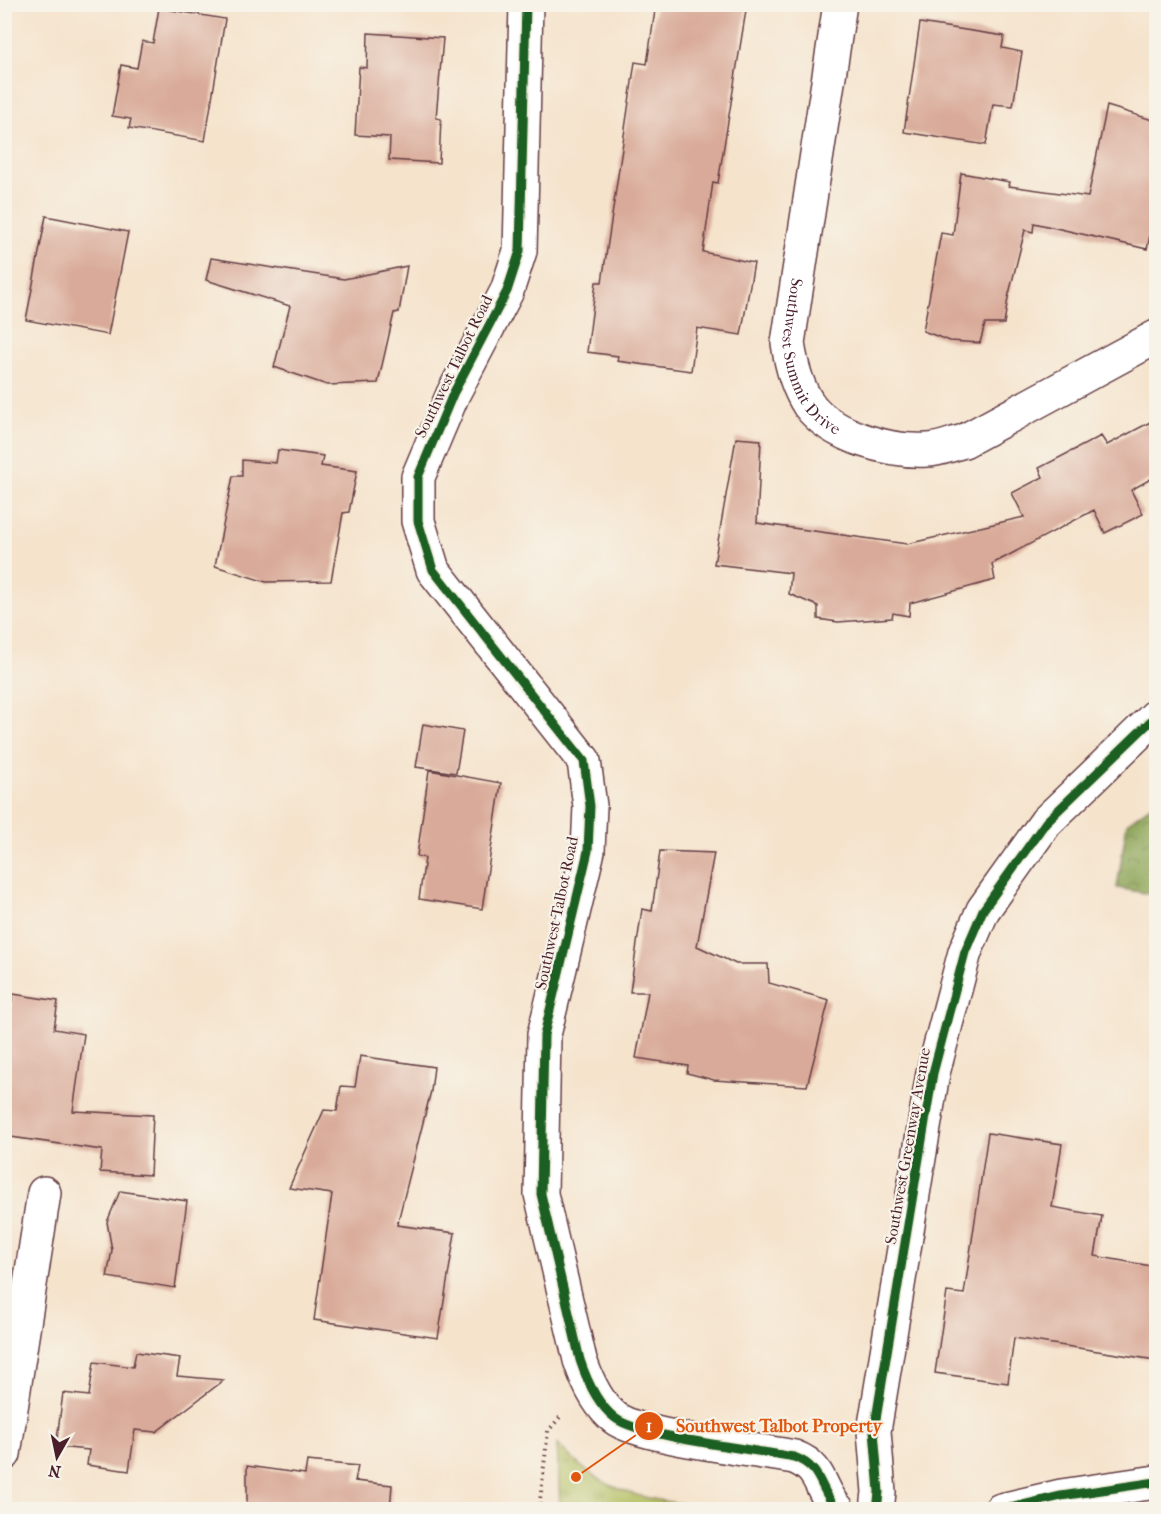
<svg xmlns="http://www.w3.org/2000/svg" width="1161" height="1514" font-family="'IM FELL French Canon',serif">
  <defs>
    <pattern id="grass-tufts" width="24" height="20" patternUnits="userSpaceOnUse" patternTransform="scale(1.5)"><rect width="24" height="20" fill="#b1bd5f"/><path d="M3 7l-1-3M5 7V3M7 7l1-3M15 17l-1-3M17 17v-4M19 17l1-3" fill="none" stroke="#92994f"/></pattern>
    <pattern id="forest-crowns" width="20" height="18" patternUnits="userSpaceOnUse" patternTransform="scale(1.5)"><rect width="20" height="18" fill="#8ca456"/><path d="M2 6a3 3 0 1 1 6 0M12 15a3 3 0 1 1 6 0" fill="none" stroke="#748547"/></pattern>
  </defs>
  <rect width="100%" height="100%" fill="#f7f3e8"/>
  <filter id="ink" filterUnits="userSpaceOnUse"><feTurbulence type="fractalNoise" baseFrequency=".0167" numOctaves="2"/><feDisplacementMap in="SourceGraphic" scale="12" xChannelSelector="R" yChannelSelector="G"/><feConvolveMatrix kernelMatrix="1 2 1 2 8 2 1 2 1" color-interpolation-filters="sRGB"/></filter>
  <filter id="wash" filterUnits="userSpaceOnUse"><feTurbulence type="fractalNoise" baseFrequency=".008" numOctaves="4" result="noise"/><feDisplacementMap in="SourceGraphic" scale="24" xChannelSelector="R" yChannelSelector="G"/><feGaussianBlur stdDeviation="1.35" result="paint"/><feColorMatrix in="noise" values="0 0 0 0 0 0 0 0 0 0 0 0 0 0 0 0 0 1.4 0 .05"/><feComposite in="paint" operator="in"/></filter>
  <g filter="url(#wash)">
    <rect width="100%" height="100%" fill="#f5e3cc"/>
    <!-- grass -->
    <path fill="url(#grass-tufts)" stroke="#7e6e45" stroke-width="1.5" d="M 557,1443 C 605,1498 649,1499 717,1509 L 560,1509 Z"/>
    <!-- forest -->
    <path fill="url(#forest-crowns)" stroke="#6b6240" stroke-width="1.5" d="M 1156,802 L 1156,895 L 1117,888 L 1127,823 Z"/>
    <g id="blocks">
      <!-- building -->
      <path fill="#d9aa99" d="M 656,4 L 747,4 L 718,183 L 713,182 L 703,252 L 754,263 L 741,335 L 697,328 L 691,371 L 617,361 L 618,356 L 587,352 L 596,282 L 602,282 L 635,62 L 647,64 Z
        M 159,8 L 225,19 L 205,141 L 129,128 L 131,119 L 112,116 L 121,65 L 137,68 L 142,41 L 153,43 Z
        M 920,23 L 1004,36 L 1002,48 L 1022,52 L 1013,106 L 993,104 L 986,145 L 904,132 Z
        M 368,33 L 443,38 L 436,118 L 441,119 L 439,163 L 389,160 L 390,137 L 355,135 L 359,67 L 367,68 Z
        M 1107,106 L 1156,121 L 1156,210 L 1147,249 L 1034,223 L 1033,232 L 1025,230 L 1008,298 L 1004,324 L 985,324 L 980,343 L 950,341 L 923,331 L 941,233 L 953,235 L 961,173 L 1010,182 L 1009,186 L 1088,197 Z
        M 46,216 L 128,232 L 108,335 L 26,320 Z
        M 211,258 L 344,279 L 407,266 L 399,312 L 394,313 L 378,383 L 327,385 L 274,367 L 290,306 L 206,280 Z
        M 1156,419 L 1156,476 L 1131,490 L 1143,514 L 1105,533 L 1094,510 L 992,564 L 995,580 L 910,603 L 909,616 L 893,613 L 892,618 L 838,622 L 818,619 L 818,606 L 789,594 L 791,573 L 714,564 L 736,438 L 761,440 L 757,523 L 907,544 L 1024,517 L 1012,493 L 1043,477 L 1039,468 L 1101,436 L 1107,445 Z
        M 278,450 L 323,456 L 321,466 L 357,471 L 349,512 L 343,513 L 331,581 L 266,582 L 215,566 L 233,476 L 242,476 L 242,460 L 276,463 Z
        M 423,724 L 463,731 L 456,773 L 416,767 Z
        M 429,770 L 501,783 L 482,909 L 419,899 L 425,858 L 417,856 Z
        M 660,851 L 714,853 L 697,946 L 736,964 L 768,964 L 769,983 L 829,1000 L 807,1086 L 714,1080 L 687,1073 L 688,1066 L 636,1058 L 648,992 L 630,992 L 642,909 L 652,911 Z
        M 13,994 L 58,1001 L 54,1029 L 84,1034 L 73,1111 L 153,1115 L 150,1175 L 100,1172 L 102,1150 L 4,1136 L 4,1056 Z
        M 360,1056 L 434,1067 L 431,1091 L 397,1225 L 455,1233 L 438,1338 L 314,1320 L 332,1194 L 289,1188 L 324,1110 L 337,1111 L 341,1086 L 355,1087 Z
        M 988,1133 L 1062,1144 L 1052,1207 L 1102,1216 L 1095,1256 L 1156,1267 L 1156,1360 L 1014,1338 L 1008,1383 L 935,1373 L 947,1292 L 964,1294 Z
        M 120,1191 L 187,1201 L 175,1288 L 107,1277 L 112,1250 L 107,1222 Z
        M 136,1352 L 180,1358 L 177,1376 L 224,1380 L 156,1432 L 135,1430 L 129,1471 L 87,1465 L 89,1450 L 56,1447 L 63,1393 L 89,1396 L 94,1362 L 133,1367 Z
        M 307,1461 L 358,1466 L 355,1481 L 392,1485 L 390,1509 L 247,1509 L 247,1466 L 305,1474 Z"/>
    </g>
  </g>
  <g filter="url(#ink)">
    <use href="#blocks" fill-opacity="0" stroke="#643c43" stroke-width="1.5"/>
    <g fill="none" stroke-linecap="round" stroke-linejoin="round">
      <defs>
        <g id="minor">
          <path d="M 526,4 L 520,251 L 507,291 L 453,394 L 418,477 L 418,521 L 433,570 L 584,761 L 590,806 L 588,851 L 544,1035 L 541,1194 L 580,1360 C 587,1381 597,1404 615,1418 C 639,1437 758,1450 794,1457 C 824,1468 818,1490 838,1510"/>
          <path id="s1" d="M 840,4 L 788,343 C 791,364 797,387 809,405 C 833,437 890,452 927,450 C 939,450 952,444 964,441 L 1156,337"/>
          <path d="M 4,1454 L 44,1193"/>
          <path d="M 877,1510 L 879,1492 L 874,1431 L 933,1073 L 965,952 L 983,910 L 1046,822 L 1156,716"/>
        </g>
        <path id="major" d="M 1001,1510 L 1061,1496 L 1156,1482"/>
      </defs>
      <!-- minor casing -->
      <use href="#minor" stroke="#643c43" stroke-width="36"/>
      <!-- major casing -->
      <use href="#major" stroke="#643c43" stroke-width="36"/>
      <!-- path -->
      <path stroke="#643c43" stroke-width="4" stroke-dasharray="1.5 4.5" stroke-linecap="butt" d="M 539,1510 L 548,1431 L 561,1416"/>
      <!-- minor -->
      <use href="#minor" stroke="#fff" stroke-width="33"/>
      <!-- major -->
      <use href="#major" stroke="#fff" stroke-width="33"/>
      <defs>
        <path id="cycleway" d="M 526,4 L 520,251 L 507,291 L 453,394 L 418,477 L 418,521 L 433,570 L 584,761 L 590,806 L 588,851 L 544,1035 L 541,1194 L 580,1360 C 587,1381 597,1404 615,1418 C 639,1437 758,1450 794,1457 C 824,1468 818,1490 838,1510
          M 877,1510 L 879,1492 L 874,1431 L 933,1073 L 965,952 L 983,910 L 1046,822 L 1156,716
          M 1001,1510 L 1061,1496 L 1156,1482"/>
      </defs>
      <!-- cycleway casing -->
      <use href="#cycleway" stroke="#f7f3e8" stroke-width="13"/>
      <!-- cycleway -->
      <use href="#cycleway" stroke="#1b5e20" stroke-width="9"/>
    </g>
  </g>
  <g text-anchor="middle" stroke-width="4.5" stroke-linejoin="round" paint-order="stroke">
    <!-- street labels -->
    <g font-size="16" fill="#4a1f2b" stroke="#f7f3e8">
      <text dy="6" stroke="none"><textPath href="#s1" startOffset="363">Southwest Summit Drive</textPath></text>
      <text transform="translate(453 366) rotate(-64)" y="6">Southwest Talbot Road</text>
      <text transform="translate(556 913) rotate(-78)" y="6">Southwest Talbot Road</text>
      <text transform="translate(907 1146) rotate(-80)" y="6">Southwest Greenway Avenue</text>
    </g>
  </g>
  <!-- callouts -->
  <path fill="none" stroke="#e0560e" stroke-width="2" d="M576 1477L649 1426"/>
  <g fill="#e0560e" stroke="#f7f3e8" stroke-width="2">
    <circle cx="576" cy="1477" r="6"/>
    <circle cx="649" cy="1426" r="15"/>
  </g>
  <g font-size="18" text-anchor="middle" font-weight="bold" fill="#fff">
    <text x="649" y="1432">1</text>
  </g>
  <g font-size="18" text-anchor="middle" font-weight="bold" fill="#e0560e" stroke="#f7f3e8" stroke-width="4.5" stroke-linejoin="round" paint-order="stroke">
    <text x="779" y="1432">Southwest Talbot Property</text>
  </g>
  <!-- margin -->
  <rect width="1161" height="1514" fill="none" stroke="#f7f3e8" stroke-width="24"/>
  <!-- north arrow -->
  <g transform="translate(57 1457) rotate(189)" stroke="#f7f3e8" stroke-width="4.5" paint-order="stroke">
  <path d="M0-4.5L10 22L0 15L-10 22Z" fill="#4a1f2b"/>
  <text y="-9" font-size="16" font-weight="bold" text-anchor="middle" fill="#4a1f2b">N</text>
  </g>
</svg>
